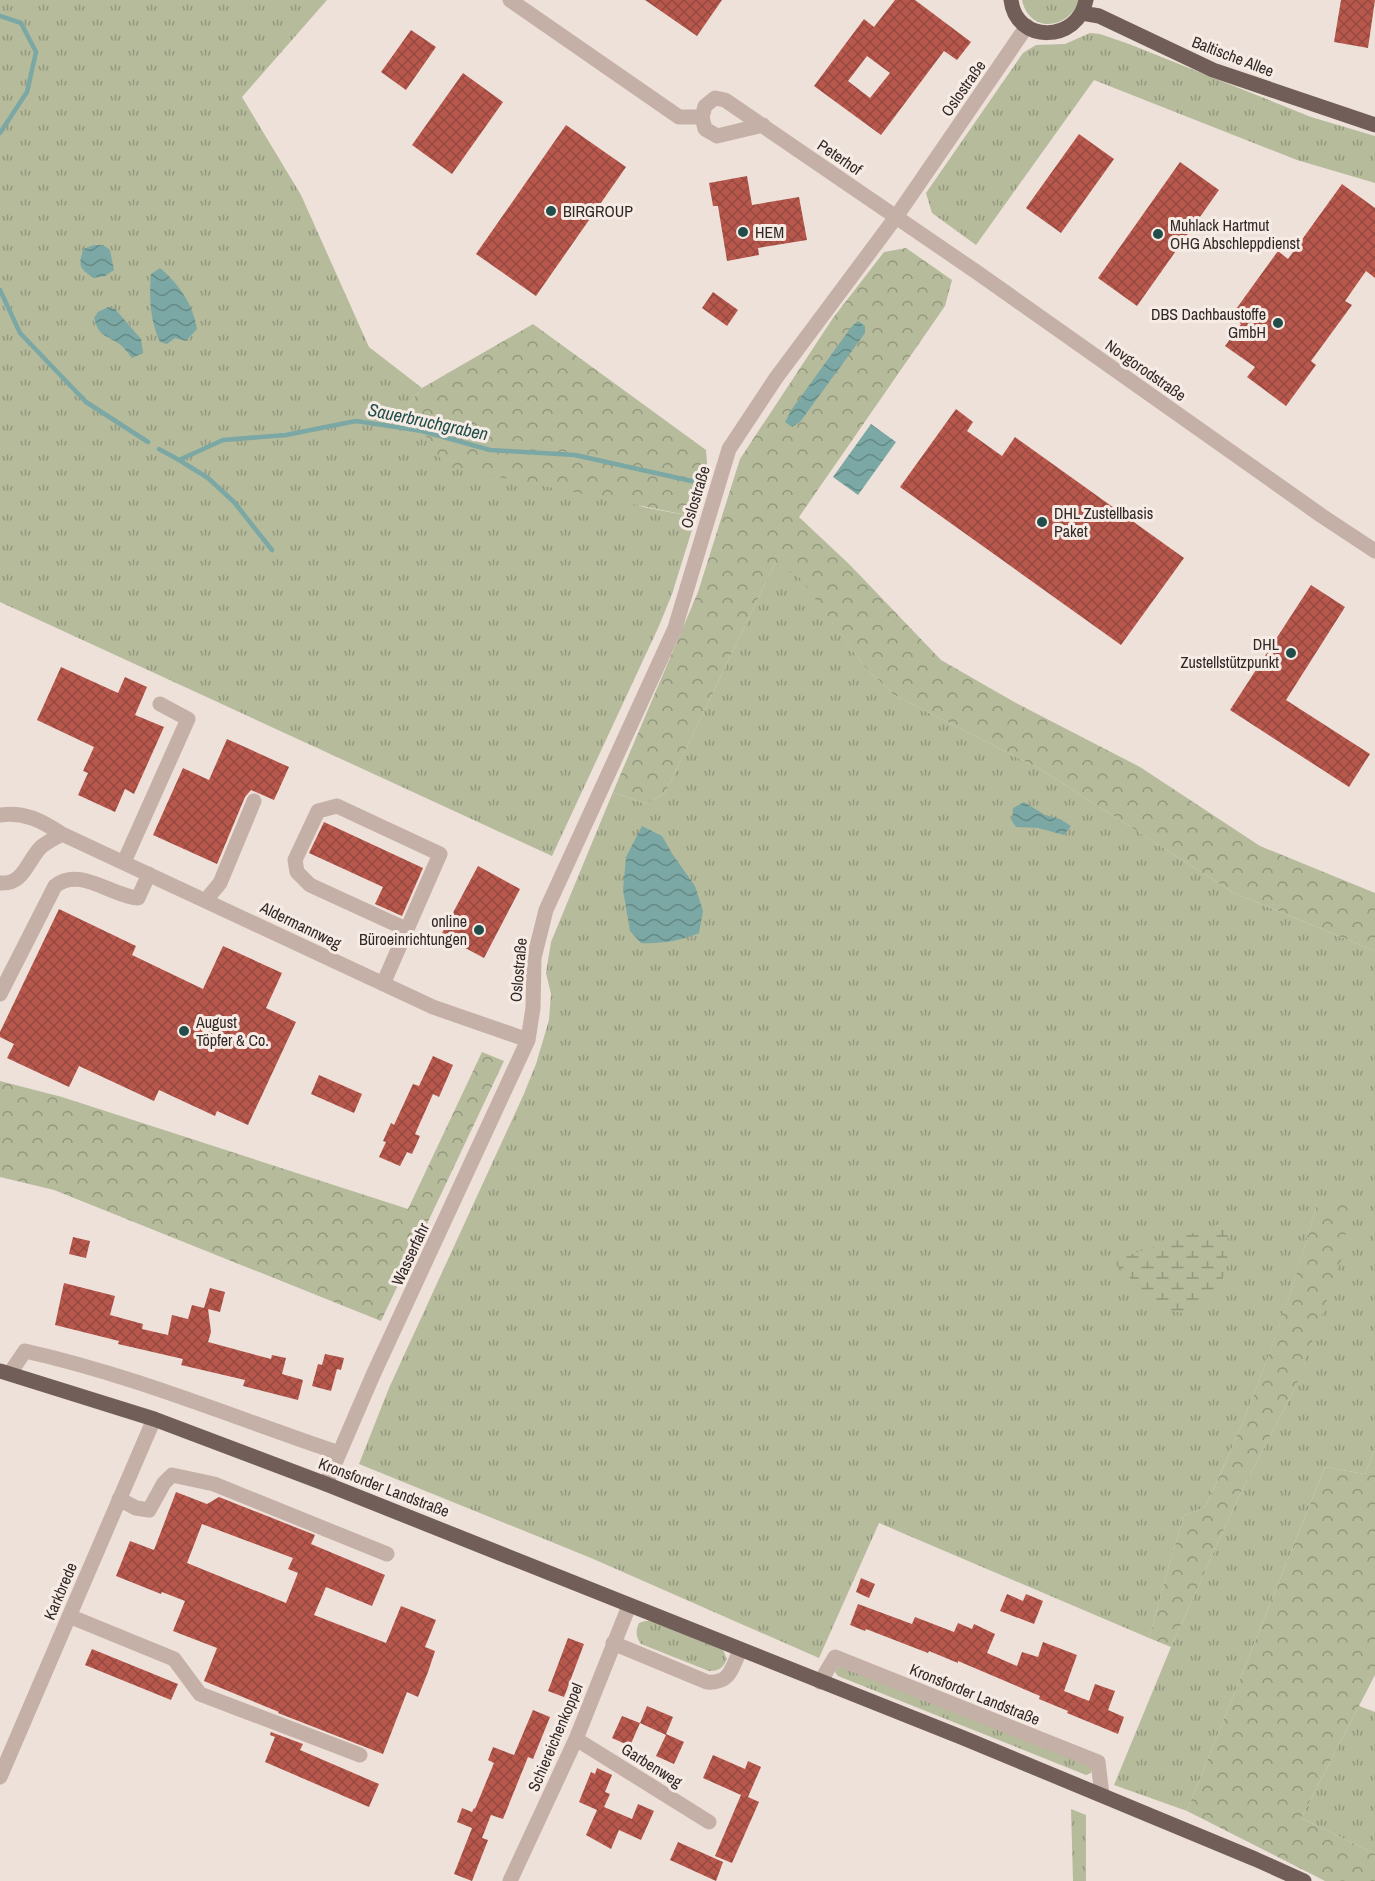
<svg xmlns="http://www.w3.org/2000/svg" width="1375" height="1881" font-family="'Archivo Narrow',sans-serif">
  <defs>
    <pattern id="grass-tufts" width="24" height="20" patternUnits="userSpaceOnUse" patternTransform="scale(1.5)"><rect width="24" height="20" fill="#b5bb9b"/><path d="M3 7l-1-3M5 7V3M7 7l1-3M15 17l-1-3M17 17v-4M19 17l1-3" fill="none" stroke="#94987e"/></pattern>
    <pattern id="forest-crowns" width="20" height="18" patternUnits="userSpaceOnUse" patternTransform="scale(1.5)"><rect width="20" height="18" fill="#b5bb9b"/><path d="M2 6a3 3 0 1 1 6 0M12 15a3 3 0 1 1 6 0" fill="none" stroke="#94987e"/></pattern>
    <pattern id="wetland-marsh" width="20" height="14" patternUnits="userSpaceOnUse" patternTransform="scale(1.5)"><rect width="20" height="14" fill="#b5bb9b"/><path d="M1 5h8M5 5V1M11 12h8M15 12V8" fill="none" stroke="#94987e"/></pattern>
    <pattern id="water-waves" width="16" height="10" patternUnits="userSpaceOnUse" patternTransform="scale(1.5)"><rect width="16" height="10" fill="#7ba8a4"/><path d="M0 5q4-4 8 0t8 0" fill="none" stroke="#658985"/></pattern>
    <pattern id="building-cross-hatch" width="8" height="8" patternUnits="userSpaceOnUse" patternTransform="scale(1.5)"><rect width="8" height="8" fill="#b8584d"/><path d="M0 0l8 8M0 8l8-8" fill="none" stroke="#964940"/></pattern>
  </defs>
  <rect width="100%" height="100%" fill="#eee1d9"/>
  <!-- grass -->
  <path fill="url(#grass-tufts)" d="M 0,0 L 327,0 L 242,97 L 301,195 L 369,347 L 422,388 L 407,406 L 643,507 L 696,517 L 672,594 L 659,626 L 552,856 L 0,602 Z
    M 1022,0 L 1079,0 C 1068,31 1029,33 1022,0 Z
    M 1090,33 L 1100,34 L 1129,44 L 1311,117 L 1375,136 L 1375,183 L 1297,160 L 1094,80 L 976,245 L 932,213 L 926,193 L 1023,53 L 1036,45 L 1065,44 Z
    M 775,563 L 800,577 L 864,666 L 894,695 L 1040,769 L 1234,893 L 1375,951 L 1375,1448 L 1365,1474 L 1325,1467 L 1187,1811 L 1114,1785 L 1171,1647 L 1238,1498 L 1295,1388 L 1317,1204 C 1289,1308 1251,1410 1205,1507 L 1184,1516 L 1170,1562 L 1149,1638 L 879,1523 L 819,1658 L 591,1558 L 359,1464 L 389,1388 L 523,1096 L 536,1064 L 549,1020 L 551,994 L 546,973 L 551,942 L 613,792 L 646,804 L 665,793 Z
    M 645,1621 L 652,1621 L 723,1650 L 727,1659 C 723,1668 719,1671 709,1671 L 641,1644 C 636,1637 635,1632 639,1623 Z
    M 843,1666 L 1089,1765 L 1092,1769 L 1091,1773 L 1086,1775 L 838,1676 L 835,1672 L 837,1667 Z
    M 1359,1706 L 1375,1712 L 1375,1854 L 1301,1818 Z
    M 1071,1809 L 1086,1815 L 1086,1881 L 1073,1881 Z"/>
  <!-- forest -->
  <path fill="url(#forest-crowns)" d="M 906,248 L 952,280 L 945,306 L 799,517 L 850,565 L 941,660 L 1016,703 L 1140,767 L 1260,846 L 1375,893 L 1375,951 L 1234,893 L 1040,769 L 894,695 L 864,666 L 800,578 L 775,563 L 665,793 L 646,804 L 613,792 L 698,592 L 740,459 L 833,318 L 884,252 Z
    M 533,324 L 706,450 L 708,478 L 696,517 L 445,466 L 407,406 L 422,388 Z
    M 482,1052 L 504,1061 L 381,1321 L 54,1190 L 0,1177 L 0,1081 L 62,1097 L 408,1209 Z
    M 1349,1195 L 1344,1253 L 1295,1388 L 1238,1498 L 1171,1647 L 1149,1638 L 1170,1562 L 1184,1516 L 1205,1507 C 1251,1410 1289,1307 1317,1204 Z
    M 1375,1448 L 1375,1675 L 1301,1818 L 1375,1854 L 1375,1881 L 1325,1881 L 1187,1811 L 1325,1467 L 1365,1474 Z"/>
  <!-- wetland -->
  <path fill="url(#wetland-marsh)" d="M 1228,1221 L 1227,1265 L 1220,1287 L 1191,1314 L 1164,1310 L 1112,1261 Z"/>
  <!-- water -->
  <path fill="url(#water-waves)" d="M 94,245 L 103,245 L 110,250 L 114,270 L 105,276 L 93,278 C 78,267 79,266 83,249 Z
    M 160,268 C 179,284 193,304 197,329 L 186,341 L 175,338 L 167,344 L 160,342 C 150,321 149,297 151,274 Z
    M 108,307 L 115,309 L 141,339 L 143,353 L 132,358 C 128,353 124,347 118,343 C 105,334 99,337 94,318 L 98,312 Z
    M 858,321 L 865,326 L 865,333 L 800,422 L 792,427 L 785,422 L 792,409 L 852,326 Z
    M 871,424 L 896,442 L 858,495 L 833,477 Z
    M 1024,802 L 1045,815 L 1060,819 L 1071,826 L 1064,835 L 1038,828 L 1016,827 L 1012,821 L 1013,808 Z
    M 642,826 L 662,836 L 673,855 L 695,886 L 703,911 L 699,933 C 681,941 660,944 641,943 L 630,931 L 623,890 L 626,857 Z"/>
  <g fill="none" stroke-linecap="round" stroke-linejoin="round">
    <!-- stream -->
    <path stroke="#7ba8a4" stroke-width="4.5" d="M 0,16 L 21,23 L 36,52 L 27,92 L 0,133
      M 0,290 L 20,333 L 86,402 L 148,442
      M 159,449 L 179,460 L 223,440 L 286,435 L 356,421 L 422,431 L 490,450 L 575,455 L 696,482
      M 179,460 L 208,478 L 234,502 L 272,550"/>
  </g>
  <!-- building -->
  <path fill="url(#building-cross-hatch)" fill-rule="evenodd" d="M 645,0 L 722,0 L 697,36 Z
    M 895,0 L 915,0 L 971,42 L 957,60 L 944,51 L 881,135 L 814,86 L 864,19 L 874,27 ZM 867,56 L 890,73 L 870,98 L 848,81 Z
    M 1341,0 L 1375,0 L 1368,48 L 1334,42 Z
    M 411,30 L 436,47 L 406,90 L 381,72 Z
    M 463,73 L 503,102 L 452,174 L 412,145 Z
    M 566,125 L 626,167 L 536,296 L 476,254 Z
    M 1079,134 L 1114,159 L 1061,233 L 1026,208 Z
    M 1180,162 L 1219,190 L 1137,306 L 1098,278 Z
    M 747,176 L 752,205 L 799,197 L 807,240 L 758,248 L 759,255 L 727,261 L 718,206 L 713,206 L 709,183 Z
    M 1342,184 L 1375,208 L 1375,278 L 1366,271 L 1345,301 L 1352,305 L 1311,361 L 1316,365 L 1286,406 L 1247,377 L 1255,367 L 1225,346 L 1241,324 L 1231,316 L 1278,251 L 1288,259 Z
    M 713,292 L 738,310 L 727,326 L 702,308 Z
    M 956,409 L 973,422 L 967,431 L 1002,456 L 1015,437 L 1184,558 L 1121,645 L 900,487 Z
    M 1311,585 L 1345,607 L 1286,700 L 1370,754 L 1349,787 L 1230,710 Z
    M 61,667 L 118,693 L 125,677 L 147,687 L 135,715 L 164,727 L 134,794 L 125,789 L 115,812 L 78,795 L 88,773 L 83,771 L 94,747 L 37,720 Z
    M 227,739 L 289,767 L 274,800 L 251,790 L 245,797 L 217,864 L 153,835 L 183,768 L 209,780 Z
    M 324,822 L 423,868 L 402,916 L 375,904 L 383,887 L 309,853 Z
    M 478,866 L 520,889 L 484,958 L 441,935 Z
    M 59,909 L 136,946 L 132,955 L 203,989 L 223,946 L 282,973 L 266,1008 L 296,1022 L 248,1125 L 217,1111 L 215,1116 L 159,1090 L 154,1101 L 79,1066 L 69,1087 L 7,1058 L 14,1044 L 0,1037 L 0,1032 Z
    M 433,1056 L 453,1065 L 439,1097 L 433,1094 L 415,1134 L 420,1136 L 412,1154 L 407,1152 L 400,1166 L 379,1157 L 386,1142 L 383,1141 L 391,1123 L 394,1125 L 413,1084 L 419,1086 Z
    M 319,1075 L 362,1094 L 354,1113 L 311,1094 Z
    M 73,1237 L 90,1241 L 86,1258 L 69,1254 Z
    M 64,1283 L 115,1296 L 110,1315 L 143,1324 L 142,1329 L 168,1335 L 172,1315 L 188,1319 L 192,1305 L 208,1309 L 211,1332 L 208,1342 L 271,1359 L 272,1355 L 286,1358 L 282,1374 L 303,1380 L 298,1400 L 243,1386 L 245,1380 L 181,1365 L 183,1359 L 118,1344 L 119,1341 L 55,1325 Z
    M 210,1288 L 225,1292 L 220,1312 L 204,1308 Z
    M 325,1354 L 344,1358 L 341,1370 L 337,1369 L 331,1391 L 312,1386 L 318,1364 L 322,1365 Z
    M 176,1492 L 207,1504 L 219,1497 L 315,1535 L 311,1544 L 385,1575 L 372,1606 L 326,1587 L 314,1615 L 386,1643 L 401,1606 L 436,1620 L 425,1647 L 435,1651 L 428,1672 L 418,1697 L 407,1692 L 383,1754 L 278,1713 L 279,1712 L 204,1681 L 217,1648 L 173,1631 L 185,1601 L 162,1592 L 161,1594 L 116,1576 L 130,1541 L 154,1550 ZM 202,1524 L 293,1558 L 288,1569 L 298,1573 L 286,1603 L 187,1563 Z
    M 861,1578 L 875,1584 L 869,1598 L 856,1592 Z
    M 1007,1594 L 1023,1601 L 1026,1594 L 1043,1601 L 1034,1624 L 1000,1611 Z
    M 858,1604 L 912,1624 L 915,1617 L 954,1632 L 958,1623 L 972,1629 L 974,1624 L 995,1634 L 987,1653 L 1017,1666 L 1022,1652 L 1038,1657 L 1043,1642 L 1077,1655 L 1064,1691 L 1089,1701 L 1095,1684 L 1115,1691 L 1108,1710 L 1124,1717 L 1118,1734 L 1067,1713 L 1068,1711 L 1039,1699 L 1040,1696 L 958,1661 L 958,1663 L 929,1651 L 928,1653 L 866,1629 L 865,1631 L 850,1625 Z
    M 568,1638 L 584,1644 L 564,1697 L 548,1691 Z
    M 92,1649 L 178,1684 L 171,1700 L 85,1665 Z
    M 647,1706 L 673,1717 L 666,1734 L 684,1742 L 674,1764 L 656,1756 L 666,1735 L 640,1723 L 630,1746 L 612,1738 L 622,1716 L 640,1723 Z
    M 533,1710 L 550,1717 L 533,1759 L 528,1757 L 503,1819 L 491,1815 L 482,1838 L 488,1840 L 472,1881 L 454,1874 L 472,1828 L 457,1822 L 462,1808 L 472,1812 L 474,1808 L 475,1809 L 494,1763 L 488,1760 L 493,1747 L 514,1755 Z
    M 271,1732 L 303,1744 L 300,1750 L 379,1784 L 369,1807 L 265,1762 L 275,1737 L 270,1735 Z
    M 713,1755 L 745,1769 L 748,1761 L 761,1767 L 748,1797 L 759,1802 L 732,1863 L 715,1856 L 741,1795 L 703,1778 Z
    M 597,1768 L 612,1775 L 605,1792 L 610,1794 L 604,1807 L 632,1819 L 638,1804 L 654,1811 L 641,1840 L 619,1830 L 611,1849 L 586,1835 L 597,1810 L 579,1802 L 591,1772 L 595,1774 Z
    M 678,1842 L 723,1862 L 716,1881 L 670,1860 Z"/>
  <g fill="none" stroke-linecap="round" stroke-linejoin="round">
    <!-- minor -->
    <path stroke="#c4b0a7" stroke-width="15" d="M 510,0 L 679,117 L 702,117
      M 763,125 L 717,136 L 705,129 L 702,117 L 705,106 L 715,98 L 725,100 L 978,273 L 1322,516 L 1375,551
      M 0,815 C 24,811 42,821 62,834 L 433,1007 L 528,1040
      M 124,862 L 188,719 L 160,704
      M 0,883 C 24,885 27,861 41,847 C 47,842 55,838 62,834
      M 206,900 L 220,883 L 254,801
      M 383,984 L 440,854 L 337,806 L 318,811 L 295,860 L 297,872 L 310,885 L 406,929
      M 0,994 L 55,886 C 80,866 111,896 138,898 L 149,874
      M 10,1373 L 25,1351 C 133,1375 235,1418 339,1453
      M 326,1484 L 373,1375 L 528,1040 L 533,1008 L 534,958 L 546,910 L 675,628 L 729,449 L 776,378 L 896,217 L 1027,26
      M 119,1499 L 136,1508 L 149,1510 L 164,1483 L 172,1475 L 214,1484 L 387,1554
      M 69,1616 L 174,1659 L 200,1694 L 360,1755
      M 613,1643 L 707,1682 C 730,1684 732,1668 740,1650
      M 820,1682 L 835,1657 L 1098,1762 L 1102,1795
      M 576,1739 L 709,1822
      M 0,1777 L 154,1419
      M 510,1881 L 576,1739 L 629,1606"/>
    <!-- major -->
    <path stroke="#725e59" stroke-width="15" d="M 1011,0 C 1016,44 1078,43 1086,0
      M 1082,13 L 1099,16 L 1213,70 L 1375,125
      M 0,1371 L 154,1419 L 326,1484 L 961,1737 L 1255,1859 L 1304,1881"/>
  </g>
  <!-- markers -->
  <g fill="#214e4b" stroke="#f6ece5" stroke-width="2">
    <circle cx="551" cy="211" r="6"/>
    <circle cx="743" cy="232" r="6"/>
    <circle cx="1158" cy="234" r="6"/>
    <circle cx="1278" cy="323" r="6"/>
    <circle cx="1042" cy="522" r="6"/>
    <circle cx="1291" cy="653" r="6"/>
    <circle cx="479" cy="930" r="6"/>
    <circle cx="184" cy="1031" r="6"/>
  </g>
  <g text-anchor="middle" stroke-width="6" stroke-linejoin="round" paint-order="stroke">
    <!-- street labels -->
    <g font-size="16" fill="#322826" stroke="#f6ece5">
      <text transform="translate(1233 56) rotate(21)" y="6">Baltische Allee</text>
      <text transform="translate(963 88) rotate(-55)" y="6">Oslostraße</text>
      <text transform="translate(840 157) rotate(34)" y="6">Peterhof</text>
      <text transform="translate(1146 370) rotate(35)" y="6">Novgorodstraße</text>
      <text transform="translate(695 497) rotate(-73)" y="6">Oslostraße</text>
      <text transform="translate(301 925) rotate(26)" y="6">Aldermannweg</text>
      <text transform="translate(518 970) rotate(-85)" y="6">Oslostraße</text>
      <text transform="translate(410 1254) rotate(-65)" y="6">Wasserfahr</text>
      <text transform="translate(384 1487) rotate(21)" y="6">Kronsforder Landstraße</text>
      <text transform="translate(60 1591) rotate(-67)" y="6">Karkbrede</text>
      <text transform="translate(975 1694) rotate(22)" y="6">Kronsforder Landstraße</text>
      <text transform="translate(555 1737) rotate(-67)" y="6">Schiereichenkoppel</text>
      <text transform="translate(652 1765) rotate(32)" y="6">Garbenweg</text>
    </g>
    <!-- poi labels -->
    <g font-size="16" fill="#322826" stroke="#f6ece5" text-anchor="start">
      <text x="563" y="217">BIRGROUP</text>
      <text x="1170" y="231">Muhlack Hartmut<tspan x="1170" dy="18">OHG Abschleppdienst</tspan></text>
      <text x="755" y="238">HEM</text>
      <text x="1266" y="320" text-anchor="end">DBS Dachbaustoffe<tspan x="1266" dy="18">GmbH</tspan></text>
      <text x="1054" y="519">DHL Zustellbasis<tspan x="1054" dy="18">Paket</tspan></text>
      <text x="1279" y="650" text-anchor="end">DHL<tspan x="1279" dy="18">Zustellstützpunkt</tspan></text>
      <text x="467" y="927" text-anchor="end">online<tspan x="467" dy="18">Büroeinrichtungen</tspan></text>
      <text x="196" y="1028">August<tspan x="196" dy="18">Töpfer &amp; Co.</tspan></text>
    </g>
    <!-- water labels -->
    <g font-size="18" font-style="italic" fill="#214e4b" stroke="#f6ece5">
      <text transform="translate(428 422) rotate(12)" y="6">Sauerbruchgraben</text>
    </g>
  </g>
</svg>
